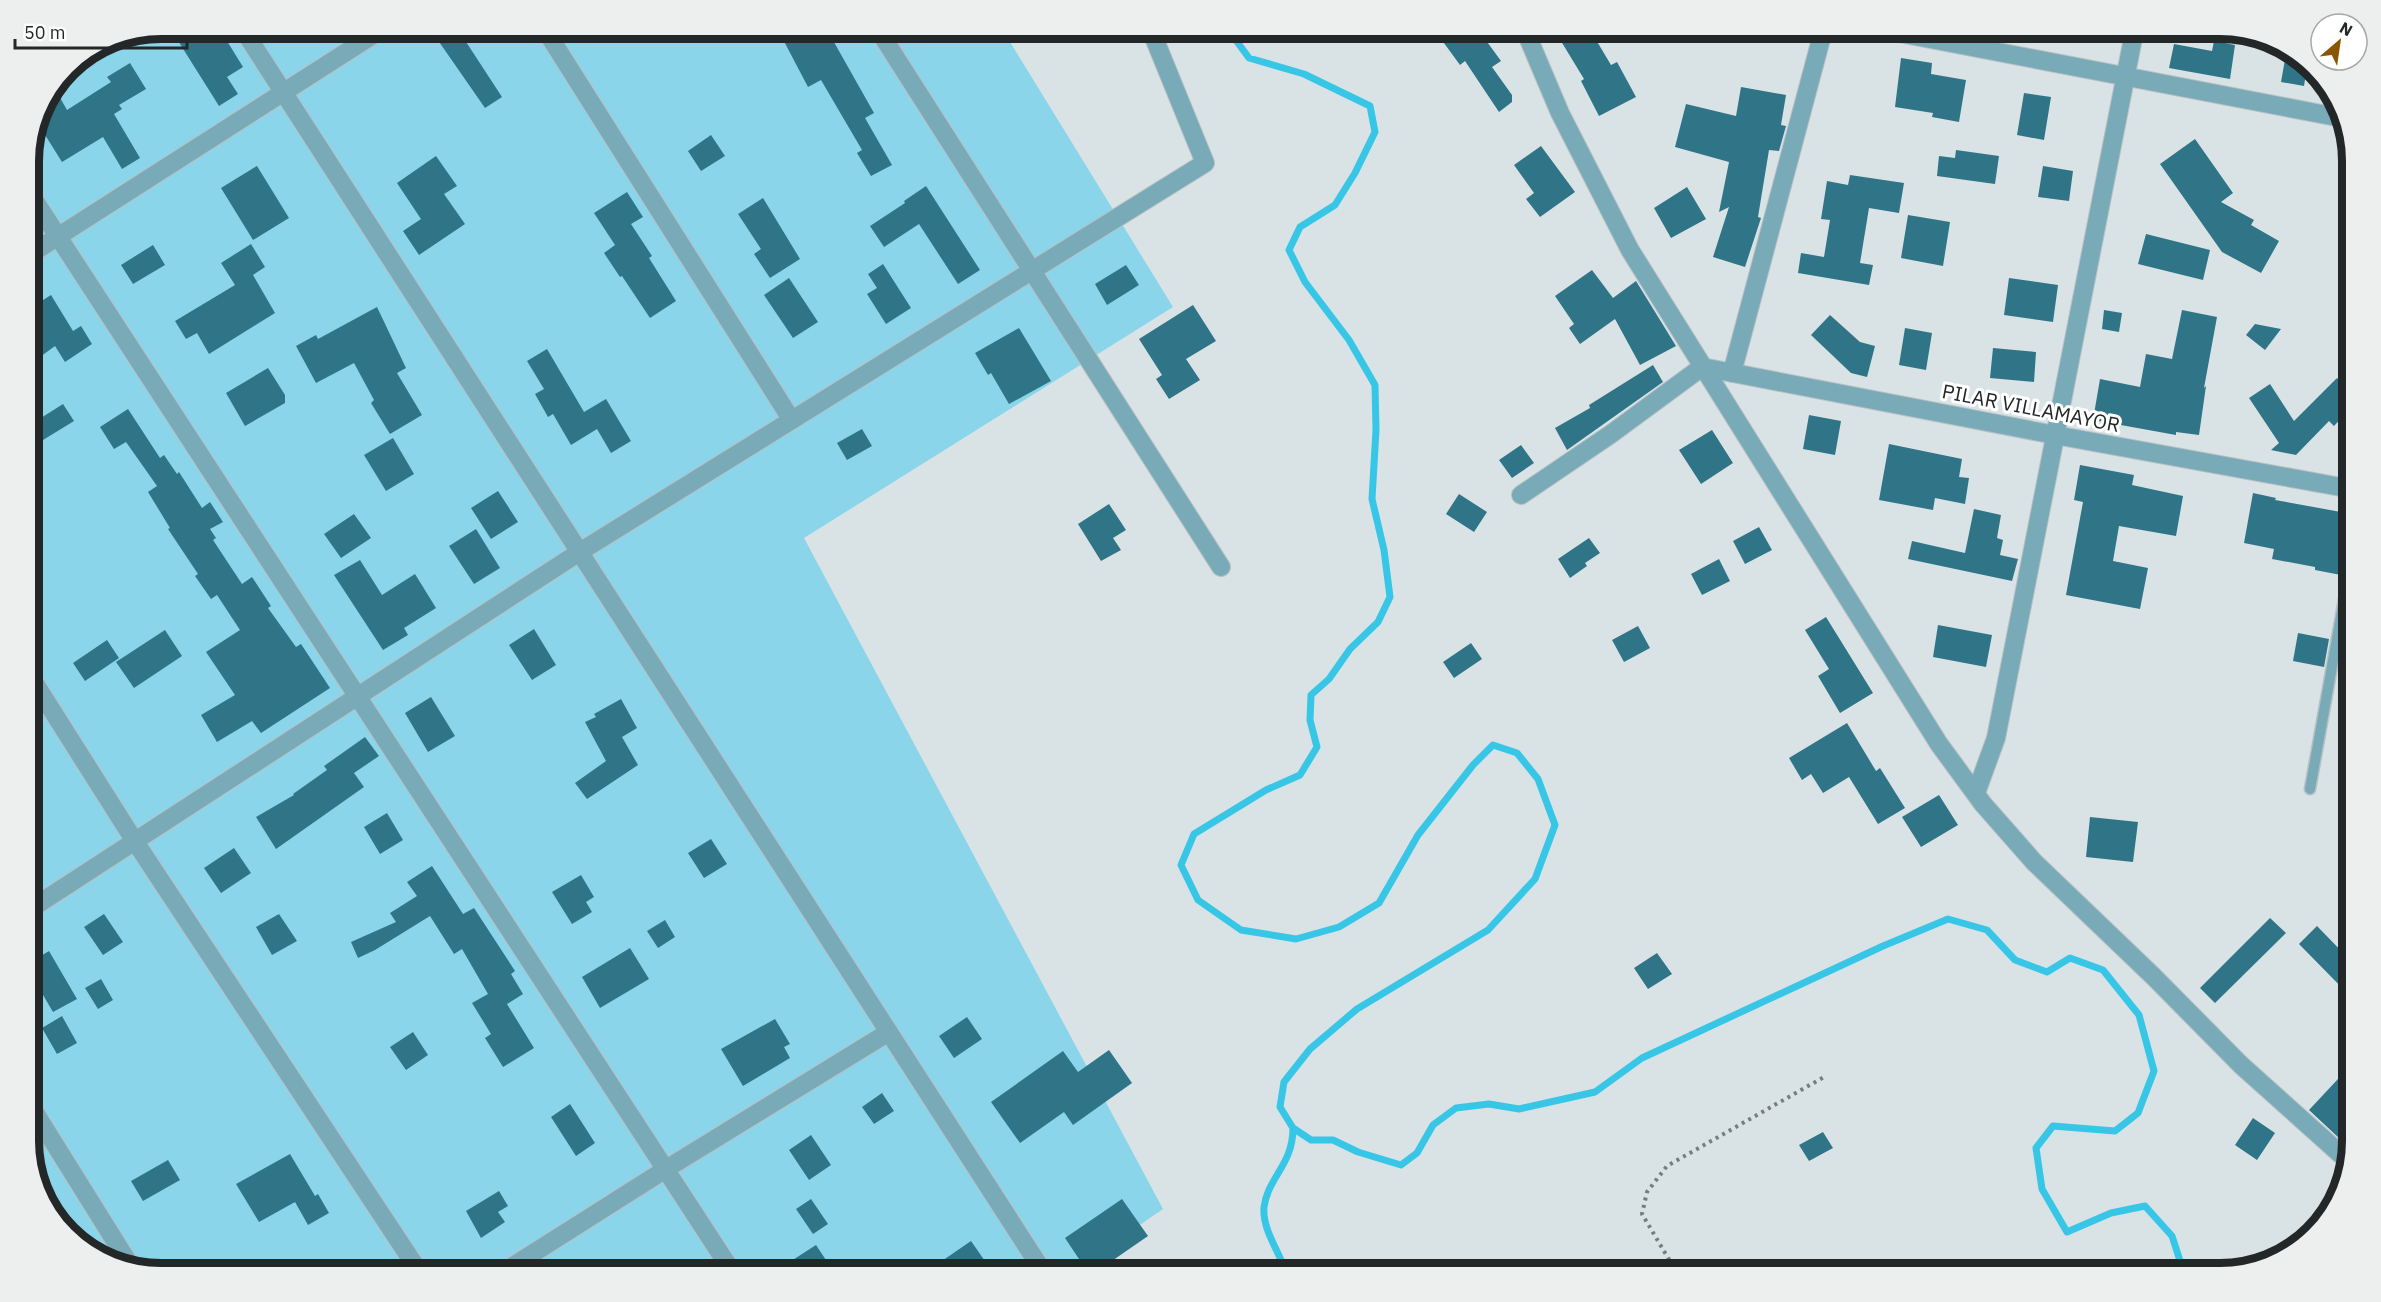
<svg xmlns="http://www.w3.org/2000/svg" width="2381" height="1302" font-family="'IBM Plex Sans',sans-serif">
  <rect width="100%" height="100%" fill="#d9e3e6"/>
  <!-- green -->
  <path fill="#8ad5ea" d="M 161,28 L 1002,29 L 1173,307 L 804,538 L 1163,1209 L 1096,1255 L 1106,1273 L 161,1273 L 95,1256 L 51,1214 L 29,1149 L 29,153 L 42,103 L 68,67 L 111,38 Z"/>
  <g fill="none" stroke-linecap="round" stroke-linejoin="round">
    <!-- stream -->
    <path stroke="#38c6e7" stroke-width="7" d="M 1227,28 L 1249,58 L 1304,74 L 1370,106 L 1375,132 L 1355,173 L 1335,205 L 1300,227 L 1289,250 L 1305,282 L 1349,340 L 1375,385 L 1376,430 L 1372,499 L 1384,550 L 1390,597 L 1378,622 L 1350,649 L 1329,679 L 1311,695 L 1310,720 L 1317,747 L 1300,775 L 1266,790 L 1194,834 L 1181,865 L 1198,900 L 1241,930 L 1296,939 L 1339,927 L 1379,903 L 1418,835 L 1473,765 L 1493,745 L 1517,753 L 1538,779 L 1555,825 L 1535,879 L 1488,930 L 1357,1009 L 1310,1049 L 1284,1082 L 1280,1107 L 1293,1128 L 1311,1140 L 1333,1140 L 1358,1152 L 1401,1165 L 1417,1153 L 1433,1125 L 1456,1108 L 1489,1104 L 1519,1109 L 1595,1092 L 1642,1058 L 1883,946 L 1948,919 L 1987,930 L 2015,960 L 2047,972 L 2070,958 L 2103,970 L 2139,1015 L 2154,1071 L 2138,1113 L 2115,1131 L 2053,1126 L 2036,1148 L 2042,1189 L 2067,1232 L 2111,1213 L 2145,1206 L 2172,1236 L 2184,1273
      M 1286,1273 C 1280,1252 1262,1230 1264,1207 C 1268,1177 1293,1165 1293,1128"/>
  </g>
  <!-- building -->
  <path fill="#2f7587" d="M 170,28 L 219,28 L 243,67 L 227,77 L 238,94 L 219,106 Z
    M 445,28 L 457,28 L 502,97 L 485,108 L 435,36 Z
    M 777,28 L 826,28 L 874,113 L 865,118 L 892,165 L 871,176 L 857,153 L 862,150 L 821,80 L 808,87 Z
    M 1433,28 L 1477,28 L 1501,61 L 1492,67 L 1512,95 L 1512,102 L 1499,112 L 1465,61 L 1460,65 Z
    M 1553,28 L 1589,28 L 1611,65 L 1617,62 L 1636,97 L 1599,116 L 1581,81 L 1584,79 Z
    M 2214,41 L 2235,45 L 2230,79 L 2169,68 L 2174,44 L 2212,51 Z
    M 2287,48 L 2307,67 L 2304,86 L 2281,82 Z
    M 1901,58 L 1932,63 L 1931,74 L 1966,80 L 1959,122 L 1932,117 L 1933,113 L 1895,107 Z
    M 130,63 L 146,89 L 119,105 L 122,109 L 114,114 L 140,158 L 122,169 L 103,137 L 62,162 L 42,130 L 46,128 L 39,115 L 42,103 L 54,87 L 67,110 L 111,82 L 107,77 Z
    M 1741,87 L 1786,95 L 1781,125 L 1786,126 L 1779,151 L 1769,150 L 1758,217 L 1761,218 L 1745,267 L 1713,257 L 1729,207 L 1719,212 L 1729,162 L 1675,147 L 1686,104 L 1736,116 Z
    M 2024,93 L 2051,97 L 2044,140 L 2017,135 Z
    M 711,135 L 725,156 L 701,171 L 688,151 Z
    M 2195,139 L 2233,193 L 2221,202 L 2254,220 L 2251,225 L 2279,241 L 2261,273 L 2222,252 L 2160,164 Z
    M 1541,146 L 1575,192 L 1540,217 L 1526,199 L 1534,193 L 1514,165 Z
    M 1956,150 L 1999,156 L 1995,184 L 1937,176 L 1939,156 L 1955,158 Z
    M 436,156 L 457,186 L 444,194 L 465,224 L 419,255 L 403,231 L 421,219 L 397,183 Z
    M 257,166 L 289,218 L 253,240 L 221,188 Z
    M 2043,166 L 2073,171 L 2069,201 L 2038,197 Z
    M 1850,175 L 1904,183 L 1899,213 L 1869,208 L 1860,263 L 1873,265 L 1869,285 L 1798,273 L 1801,253 L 1824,257 L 1830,220 L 1821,219 L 1827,181 L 1848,185 Z
    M 926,186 L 980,270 L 958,284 L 919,224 L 884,247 L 870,226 L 905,203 L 904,201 Z
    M 1687,187 L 1706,219 L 1671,238 L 1654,208 Z
    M 627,192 L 643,217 L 631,224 L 652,256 L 649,258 L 676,301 L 650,318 L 622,276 L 620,277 L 604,253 L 615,245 L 594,213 Z
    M 763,198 L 800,259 L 770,278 L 754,254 L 761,249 L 738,214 Z
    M 1908,215 L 1950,222 L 1943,266 L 1901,258 Z
    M 2146,234 L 2210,250 L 2203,280 L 2138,264 Z
    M 251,244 L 265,267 L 253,275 L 275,313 L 209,354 L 197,333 L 186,339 L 175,321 L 235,285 L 221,263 Z
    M 153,245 L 165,265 L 133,284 L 121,265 Z
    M 883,264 L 911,308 L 886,324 L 867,294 L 877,288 L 868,274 Z
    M 1126,265 L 1139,285 L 1107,305 L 1095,284 Z
    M 1592,270 L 1613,298 L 1636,281 L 1676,346 L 1640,365 L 1615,319 L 1580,344 L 1569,328 L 1574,324 L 1555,296 Z
    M 789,278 L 818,322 L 793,338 L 764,295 Z
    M 2009,278 L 2058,285 L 2053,322 L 2004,315 Z
    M 51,295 L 73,331 L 81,326 L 92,344 L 65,362 L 55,346 L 29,365 L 29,309 Z
    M 1193,305 L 1216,341 L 1186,359 L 1200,380 L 1169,399 L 1156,379 L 1162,375 L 1139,339 Z
    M 377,307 L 406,368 L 397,373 L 422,415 L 390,434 L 371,403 L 374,400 L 354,363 L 316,383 L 296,346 L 316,335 L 318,339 Z
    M 2104,310 L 2122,313 L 2119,332 L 2102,329 Z
    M 2182,310 L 2217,317 L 2204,388 L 2206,386 L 2199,435 L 2176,432 L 2176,435 L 2093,420 L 2100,379 L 2140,387 L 2146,354 L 2172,359 Z
    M 1830,315 L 1860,342 L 1875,346 L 1867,377 L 1851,373 L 1811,335 Z
    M 2255,324 L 2281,329 L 2265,350 L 2246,335 Z
    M 1019,328 L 1051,381 L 1009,404 L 991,373 L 988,375 L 975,353 Z
    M 1905,328 L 1932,333 L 1926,370 L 1899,365 Z
    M 1993,348 L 2036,352 L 2034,382 L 1990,378 Z
    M 547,349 L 584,412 L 606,399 L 631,441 L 611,453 L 597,429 L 571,445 L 553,414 L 548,417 L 535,394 L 544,389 L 527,361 Z
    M 1653,365 L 1663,382 L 1567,450 L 1555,428 L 1590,408 L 1589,405 Z
    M 268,368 L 285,395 L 285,403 L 245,426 L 226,393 Z
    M 2337,378 L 2352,393 L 2352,407 L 2334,426 L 2329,421 L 2296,455 L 2271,450 L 2279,443 L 2249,398 L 2270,384 L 2294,421 Z
    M 63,404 L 74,421 L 43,440 L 33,423 Z
    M 128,409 L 160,458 L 164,455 L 177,474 L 179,472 L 202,508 L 210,502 L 223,522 L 210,529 L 216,538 L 213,540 L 242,584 L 252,577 L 271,606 L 268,608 L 296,647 L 301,644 L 330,688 L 261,733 L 252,721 L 217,742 L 201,715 L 235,695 L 206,652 L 240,630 L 217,595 L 211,599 L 195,576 L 198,574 L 168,529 L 170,528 L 148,492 L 157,486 L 126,442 L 114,449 L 100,427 Z
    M 1809,415 L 1841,421 L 1835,455 L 1803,449 Z
    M 862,429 L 872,446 L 847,460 L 837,443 Z
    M 1712,430 L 1733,463 L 1701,484 L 1679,450 Z
    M 393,438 L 414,474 L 386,491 L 364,455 Z
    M 1889,444 L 1962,459 L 1959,477 L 1969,478 L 1965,504 L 1935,498 L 1933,510 L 1879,500 Z
    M 1521,445 L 1534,463 L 1512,478 L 1499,460 Z
    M 2080,465 L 2134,475 L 2132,485 L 2183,496 L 2176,536 L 2119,526 L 2113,561 L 2148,568 L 2140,609 L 2066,595 L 2083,502 L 2074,500 Z
    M 498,491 L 518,522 L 491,539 L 471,508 Z
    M 2253,493 L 2276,498 L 2275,500 L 2352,514 L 2352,535 L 2350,548 L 2345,554 L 2341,575 L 2315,570 L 2315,567 L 2272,559 L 2274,549 L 2244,543 Z
    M 1459,494 L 1487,512 L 1474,532 L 1446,514 Z
    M 1109,504 L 1126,530 L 1113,538 L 1121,550 L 1101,561 L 1078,524 Z
    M 1974,509 L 2001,515 L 1997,538 L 2003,540 L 2000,555 L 2018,559 L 2012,581 L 1908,559 L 1912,541 L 1965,553 Z
    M 354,514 L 371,538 L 341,558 L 324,534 Z
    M 1759,527 L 1772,550 L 1745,564 L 1733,541 Z
    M 476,529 L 500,568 L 474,584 L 449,546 Z
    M 1589,538 L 1600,553 L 1585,563 L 1587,566 L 1570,578 L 1558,559 Z
    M 1719,559 L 1730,581 L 1702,595 L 1691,574 Z
    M 360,560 L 382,595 L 415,574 L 436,608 L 404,628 L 408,635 L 383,650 L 334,575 Z
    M 1826,617 L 1873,693 L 1840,713 L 1818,676 L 1829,669 L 1805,630 Z
    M 1938,625 L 1992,635 L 1986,667 L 1933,657 Z
    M 1638,626 L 1650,648 L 1624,662 L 1612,640 Z
    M 534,629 L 556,665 L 532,680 L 509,645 Z
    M 165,630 L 182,656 L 134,688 L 116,662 Z
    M 2298,633 L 2329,639 L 2324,667 L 2293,661 Z
    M 107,640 L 119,658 L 85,681 L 73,663 Z
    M 1471,643 L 1482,659 L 1454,678 L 1443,662 Z
    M 431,697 L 455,736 L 428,752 L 405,713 Z
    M 621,699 L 637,728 L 622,737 L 638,765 L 587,799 L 575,783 L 606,761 L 585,722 L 596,717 L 594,714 Z
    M 1847,723 L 1876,771 L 1880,768 L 1905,808 L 1878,824 L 1849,777 L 1823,793 L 1811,774 L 1802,780 L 1789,758 Z
    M 365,737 L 379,756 L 354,773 L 364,787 L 276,849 L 256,817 L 294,795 L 293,794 L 327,770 L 324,766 Z
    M 1939,795 L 1958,825 L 1921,847 L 1902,817 Z
    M 387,813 L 403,840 L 380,854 L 364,827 Z
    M 2090,817 L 2138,822 L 2133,862 L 2086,857 Z
    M 711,839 L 727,864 L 704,878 L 688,853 Z
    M 234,848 L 251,873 L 221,893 L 204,868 Z
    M 432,866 L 463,914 L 474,908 L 515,971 L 511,974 L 523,994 L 507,1004 L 534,1048 L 503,1067 L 485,1038 L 491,1034 L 472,1003 L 488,994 L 462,949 L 454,954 L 430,916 L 375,950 L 358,958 L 351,942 L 396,922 L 390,913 L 417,896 L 407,882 Z
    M 581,875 L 594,897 L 586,902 L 592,912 L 572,924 L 552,892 Z
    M 104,914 L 123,942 L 103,955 L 84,927 Z
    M 279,914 L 297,941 L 272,955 L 256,927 Z
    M 2270,918 L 2286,933 L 2215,1003 L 2200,988 Z
    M 665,920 L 675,937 L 658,948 L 647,931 Z
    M 2317,926 L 2352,962 L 2352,998 L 2299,944 Z
    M 630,948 L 649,979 L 600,1008 L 582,977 Z
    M 49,951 L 77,999 L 53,1012 L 29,971 L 29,963 Z
    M 1657,953 L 1672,974 L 1648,989 L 1634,968 Z
    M 101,979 L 113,1000 L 98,1009 L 85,988 Z
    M 62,1016 L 77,1043 L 57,1054 L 42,1028 Z
    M 967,1017 L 982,1039 L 954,1058 L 939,1036 Z
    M 775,1019 L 790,1044 L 784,1047 L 790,1058 L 743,1086 L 721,1049 Z
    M 413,1032 L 428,1055 L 406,1070 L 390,1047 Z
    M 1109,1050 L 1132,1083 L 1073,1125 L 1064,1112 L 1020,1143 L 991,1102 L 1063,1051 L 1078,1072 Z
    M 2352,1064 L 2352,1141 L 2351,1145 L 2341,1136 L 2339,1138 L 2309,1110 Z
    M 882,1093 L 894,1111 L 874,1124 L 862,1107 Z
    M 570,1104 L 595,1143 L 576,1156 L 551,1117 Z
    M 2253,1118 L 2275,1133 L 2257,1160 L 2235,1145 Z
    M 1823,1132 L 1833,1148 L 1809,1161 L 1799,1145 Z
    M 811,1135 L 831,1165 L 809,1180 L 789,1150 Z
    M 290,1154 L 315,1196 L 318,1194 L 329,1213 L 308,1225 L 295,1202 L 259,1222 L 236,1184 Z
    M 168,1160 L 180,1180 L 143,1201 L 131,1181 Z
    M 499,1191 L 508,1206 L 498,1212 L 505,1222 L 481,1238 L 466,1211 Z
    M 811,1199 L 828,1224 L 813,1234 L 796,1209 Z
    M 1122,1199 L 1148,1236 L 1093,1274 L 1089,1274 L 1065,1238 Z
    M 971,1241 L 987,1264 L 973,1274 L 923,1274 Z
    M 816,1245 L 830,1266 L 819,1274 L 771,1274 Z"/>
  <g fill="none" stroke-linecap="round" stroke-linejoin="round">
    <defs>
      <path id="service" d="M 2310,789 L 2352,555"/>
      <path id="minor" d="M 242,28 L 1044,1273
        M 544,28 L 791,419
        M 877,28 L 1221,567
        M 1524,28 L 1560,113 L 1630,250 L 1939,744 L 1983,804 L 2034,862 L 2154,977 L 2241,1065 L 2347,1160
        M 1873,28 L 2342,118
        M 29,192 L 733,1273
        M 29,255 L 384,28
        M 1702,367 L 2055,435 L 2352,489
        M 1732,373 L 1824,28
        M 1521,495 L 1611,434 L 1702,367
        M 29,674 L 134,840 L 420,1273
        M 1976,793 L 1996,738 L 2135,28
        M 29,910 L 578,553 L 1205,163 L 1150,28
        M 29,1103 L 130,1265
        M 502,1273 L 666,1169 L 889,1032"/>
    </defs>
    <!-- service casing -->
    <use href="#service" stroke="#b8c1c4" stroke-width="13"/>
    <!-- minor casing -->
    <use href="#minor" stroke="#b8c1c4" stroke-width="20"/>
    <!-- path -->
    <path stroke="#767d7e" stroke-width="4" stroke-dasharray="3 4.5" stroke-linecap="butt" d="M 1677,1273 L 1642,1214 L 1647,1192 L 1667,1166 L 1824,1077"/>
    <!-- service -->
    <use href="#service" stroke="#79aab8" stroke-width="10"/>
    <!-- minor -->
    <use href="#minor" stroke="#79aab8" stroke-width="18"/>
  </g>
  <g text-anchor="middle" stroke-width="6" stroke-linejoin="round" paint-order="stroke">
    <!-- street labels -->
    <g font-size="20" fill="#232728" stroke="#fff">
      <text transform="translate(2031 408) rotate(11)" y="7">PILAR VILLAMAYOR</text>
    </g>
  </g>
  <!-- crop -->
  <path d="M0 0H2381V1302H0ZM161 39H2220A122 122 0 0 1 2342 161V1141A122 122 0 0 1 2220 1263H161A122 122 0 0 1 39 1141V161A122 122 0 0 1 161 39Z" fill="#edeeee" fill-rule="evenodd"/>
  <path fill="none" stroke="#232728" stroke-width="8" d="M161 39H2220A122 122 0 0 1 2342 161V1141A122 122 0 0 1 2220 1263H161A122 122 0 0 1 39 1141V161A122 122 0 0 1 161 39Z"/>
  <!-- north arrow -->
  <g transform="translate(2339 42) rotate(29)"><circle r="28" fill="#ffffff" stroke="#a7a9a9" stroke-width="1.5"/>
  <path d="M0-4.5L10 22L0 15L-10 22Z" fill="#8a5504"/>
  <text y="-9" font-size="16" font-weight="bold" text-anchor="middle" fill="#232728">N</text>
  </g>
  <!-- scale -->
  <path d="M15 39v9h172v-9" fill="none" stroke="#232728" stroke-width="3"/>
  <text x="24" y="39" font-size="18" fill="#232728" stroke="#ffffff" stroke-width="4.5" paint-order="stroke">50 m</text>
</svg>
